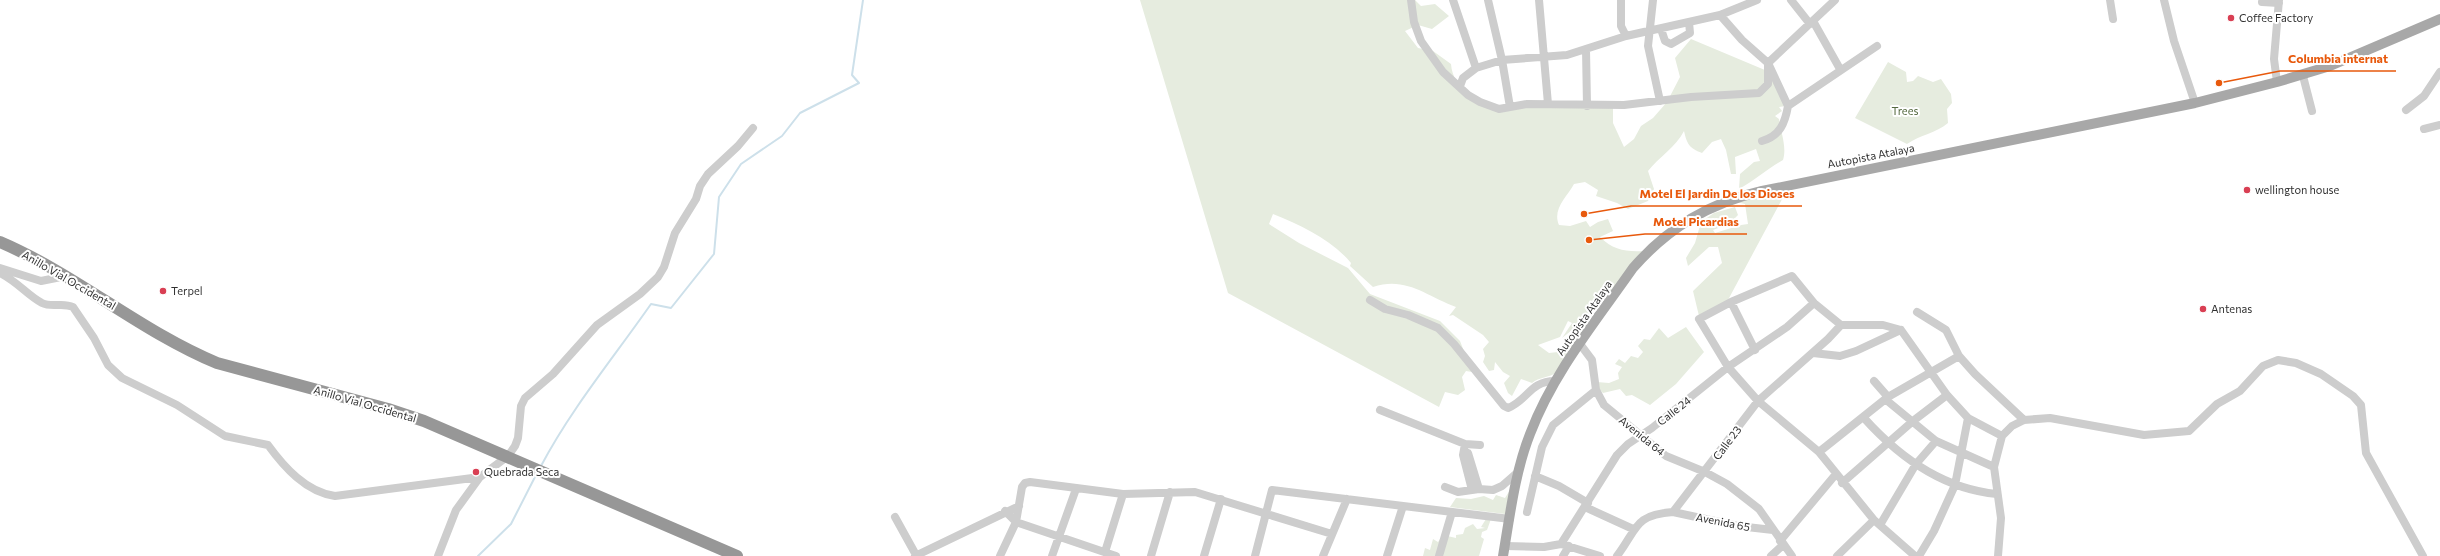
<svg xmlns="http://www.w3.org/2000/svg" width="2440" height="556" font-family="Commissioner,sans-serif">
  <rect width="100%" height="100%" fill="#fff"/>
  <!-- green -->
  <path fill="#e6ecdf" d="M 1140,0 L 1415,0 L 1421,6 L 1435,4 L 1449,16 L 1432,29 L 1418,25 L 1405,31 L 1418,48 L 1433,51 L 1451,64 C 1453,90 1477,99 1498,111 L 1527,106 L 1613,108 L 1613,123 L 1624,147 L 1634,139 L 1641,126 L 1653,118 L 1667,102 L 1680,77 L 1675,58 L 1691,39 L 1772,73 L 1786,106 L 1779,107 L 1782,111 L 1775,116 L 1779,119 C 1781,133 1787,147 1783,160 C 1767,169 1755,180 1739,189 L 1740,174 L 1754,162 L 1760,161 L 1756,149 L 1735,157 L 1736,174 L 1731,174 L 1726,150 L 1721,139 L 1712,142 L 1702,153 C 1689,148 1687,144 1684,131 C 1676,147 1659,157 1648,171 L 1654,189 L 1648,201 L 1628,209 L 1617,203 L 1596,196 L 1598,190 L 1585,182 L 1574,184 C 1567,197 1552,209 1559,225 L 1570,226 L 1586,221 L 1590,227 L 1598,222 L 1608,219 L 1613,231 L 1600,237 C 1613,250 1626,252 1644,251 C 1618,284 1596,312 1562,338 L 1572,323 L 1568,321 L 1560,337 L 1538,345 L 1549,353 L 1558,352 L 1587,322 L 1587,326 C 1581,336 1565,367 1557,372 C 1549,378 1539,377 1532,383 L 1521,379 L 1512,396 L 1508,393 L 1504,383 L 1510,376 L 1503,372 L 1495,362 L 1494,370 L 1489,371 L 1483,362 L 1485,356 L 1483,349 L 1489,342 L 1483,335 L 1453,315 L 1449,316 L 1456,307 C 1426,296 1406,276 1373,287 L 1350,266 L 1351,263 C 1331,239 1302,226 1273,214 L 1269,224 L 1299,243 L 1348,268 L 1370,294 L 1440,321 L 1460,341 L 1472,372 L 1466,371 L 1462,377 L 1465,390 L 1458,395 L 1445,392 L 1439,407 L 1228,293 Z
    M 1888,62 L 1906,72 L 1907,82 L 1913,81 L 1918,76 L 1933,82 L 1941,79 L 1951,94 L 1952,103 L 1947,109 L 1948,123 C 1936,133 1920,135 1907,144 L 1855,118 Z
    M 1788,188 L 1728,300 L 1699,316 L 1693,291 L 1722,263 L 1718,247 L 1709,247 L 1688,266 L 1686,258 L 1695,243 L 1701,222 L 1714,213 L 1735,207 L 1738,215 L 1729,224 L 1713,230 L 1715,233 L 1741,225 L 1748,224 L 1745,204 L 1732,201 Z
    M 1686,327 L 1704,352 L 1676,384 L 1650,405 L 1632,395 L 1626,396 L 1620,389 L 1603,393 L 1598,388 L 1597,382 L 1609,383 L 1619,379 L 1618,373 L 1622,367 L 1615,364 L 1619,359 L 1625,363 L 1631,356 L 1638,358 L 1643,352 L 1638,346 L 1644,339 L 1650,340 L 1659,328 L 1668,338 Z
    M 1510,490 L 1505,514 L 1450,507 L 1456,498 L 1471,499 L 1484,496 L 1493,500 L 1496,495 L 1505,498 Z
    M 1486,519 L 1491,519 L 1487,530 L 1482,532 L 1481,537 L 1484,539 L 1479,556 L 1423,556 L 1425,548 L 1430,550 L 1433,539 L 1438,542 L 1443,535 L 1456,538 L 1456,535 L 1463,534 L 1465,528 L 1473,524 L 1477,529 L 1485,528 L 1481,527 Z"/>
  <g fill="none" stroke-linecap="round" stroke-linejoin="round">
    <!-- stream -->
    <path stroke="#cde0ea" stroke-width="2" d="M 541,466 C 571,409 614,357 651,304 L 671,308 L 714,254 L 719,197 L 741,164 L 782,136 L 800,113 L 859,83 L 852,75 L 863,0
      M 478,556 L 511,524 L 537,473"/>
    <!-- minor -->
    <path stroke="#cdcdcd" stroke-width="8" d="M 1411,0 L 1414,22 L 1421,41 L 1443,72 L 1468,95 L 1480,102 L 1499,109 L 1527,104 L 1624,105 L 1691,97 L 1759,93 L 1768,84 L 1768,63 L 1835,0
      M 1453,0 L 1476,68
      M 1488,0 L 1502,60 L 1510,107
      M 1539,0 L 1548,104
      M 1621,0 L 1621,26 L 1626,36
      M 1653,0 L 1648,46 L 1660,101
      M 1791,0 L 1810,24
      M 2110,0 L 2113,19
      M 2164,0 L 2174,41 L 2195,103
      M 2262,2 L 2279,3
      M 1720,15 L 1742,40 L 1768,63 L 1788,106 C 1785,123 1780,136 1762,141
      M 1813,21 L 1840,69
      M 1661,29 L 1665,41 L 1671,44 L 1690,33 L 1689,22
      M 1586,49 L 1587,106
      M 2303,76 L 2312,111
      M 2277,82 L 2274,59 L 2279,0
      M 1460,86 L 1463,78 L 1476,68 L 1502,60 L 1567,55 L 1626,36 L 1720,15 L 1757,0
      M 1788,106 L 1877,46
      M 2406,110 L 2424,96 L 2440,72
      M 2424,129 L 2440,125
      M 0,268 L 41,281 L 66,276
      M 0,273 C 18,282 27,295 42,303 C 52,308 63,302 73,307 L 94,338 L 108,365 L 122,378 L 177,405 L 225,436 L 268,445 C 284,467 306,492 335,496 L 480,477
      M 1370,300 L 1385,309 L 1408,315 L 1438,328 L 1454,344 L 1504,406 L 1508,408 C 1528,400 1530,381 1555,381
      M 1731,302 L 1755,350
      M 1917,312 L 1946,330 L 1959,356 L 1975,374 L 2024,420
      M 1580,344 L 1592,360 L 1596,390 L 1604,405 L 1666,456 L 1705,472 L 1727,484 L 1759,509 L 1792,556
      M 1813,353 L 1840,356 L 1856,351 L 1901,330
      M 1874,381 L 1888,397
      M 1885,399 L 1936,441 L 1994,467
      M 1380,410 L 1465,444 L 1480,445
      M 1864,418 C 1899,457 1943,489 1997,494
      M 1465,444 L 1463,455 L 1472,490
      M 1819,452 L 1888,397 L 1959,356
      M 1468,453 L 1479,489
      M 1535,476 L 1559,486 L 1588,503
      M 1842,483 L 1913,421 L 1947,395
      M 1445,487 L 1458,492 L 1479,489 L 1493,490 L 1502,486 L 1518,472
      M 1585,507 L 1633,529
      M 1005,511 L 1016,522 L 1116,556
      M 1527,512 L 1542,447 L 1553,425 L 1596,390
      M 1673,512 L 1738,526 L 1773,530
      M 895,517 L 916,555
      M 1880,525 L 1916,464 L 1936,441
      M 1780,541 L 1836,474
      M 1561,544 L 1617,455 L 1628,444 L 1652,428 L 1728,367 L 1787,327 L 1814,303
      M 1505,546 L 1544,547 L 1561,544 L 1600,556
      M 1105,552 L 1123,494
      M 438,556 L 456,510 L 480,477 L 508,456 L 515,446 L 518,438 L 521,406 L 525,398 L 553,374 L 597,325 L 640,294 L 658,277 L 664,267 L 675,233 L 696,199 L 700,186 L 708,174 L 738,146 L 753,128
      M 915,556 L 1019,506
      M 1000,556 L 1016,522 L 1022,487 L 1025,483 L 1030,482 L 1123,494 L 1195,492 L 1332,534
      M 1052,556 L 1076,489
      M 1151,556 L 1170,492
      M 1204,556 L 1221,499
      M 1255,556 L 1272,490 L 1510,519
      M 1323,556 L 1347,499
      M 1387,556 L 1403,506
      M 1439,556 L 1452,512
      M 1563,556 L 1569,546
      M 1617,556 C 1638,528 1634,515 1673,512 L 1758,401 L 1828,339 L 1841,325
      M 1771,556 L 1783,545
      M 1837,556 L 1874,520
      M 1915,556 L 1874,520 L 1819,452 L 1758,401 L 1728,367 L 1699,319 L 1731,302 L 1792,276 L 1814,303 L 1841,325 L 1883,325 L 1901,330 L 1947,395 L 1968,418 L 2002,436
      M 1919,556 L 1934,531 L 1955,485 L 1968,418
      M 1998,556 L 2001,518 L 1994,467 L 2002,436 L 2012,426 L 2024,420 L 2050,418 L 2144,435 L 2189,431 L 2217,404 L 2240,391 L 2263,366 L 2278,360 L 2296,363 L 2321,374 L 2353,396 L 2361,405 L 2366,453 L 2423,556"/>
    <!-- major -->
    <path stroke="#a8a8a8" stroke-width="10" d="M 1503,556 C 1510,515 1515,472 1530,434 C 1553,373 1596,321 1633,268 C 1669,227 1709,203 1762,191 L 2195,103 L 2277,82 L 2330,66 L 2440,19"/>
    <!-- highway -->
    <path stroke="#979797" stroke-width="12" d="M 0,242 C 77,275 140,331 217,363 L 388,409 L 424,421 L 737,556"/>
  </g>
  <!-- markers -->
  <g fill="#d93f53" stroke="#fff" stroke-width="1.5">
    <circle cx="2231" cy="18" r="4"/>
    <circle cx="2247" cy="190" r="4"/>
    <circle cx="163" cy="291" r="4"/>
    <circle cx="2203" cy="309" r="4"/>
    <circle cx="476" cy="472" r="4"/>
  </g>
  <g text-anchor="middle" stroke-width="4" stroke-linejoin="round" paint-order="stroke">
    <!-- poi labels -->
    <g font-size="11" fill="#303030" stroke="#fff" text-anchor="start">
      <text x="2239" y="22">Coffee Factory</text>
      <text x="2255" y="194">wellington house</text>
      <text x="171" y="295">Terpel</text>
      <text x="2211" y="313">Antenas</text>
      <text x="484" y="476">Quebrada Seca</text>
    </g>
    <!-- park labels -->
    <g font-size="11" fill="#556940" stroke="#fff">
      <text x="1905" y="115">Trees</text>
    </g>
    <!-- street labels -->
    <g font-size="11" fill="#303030" stroke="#fff">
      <text transform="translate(1871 156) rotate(-11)" y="4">Autopista Atalaya</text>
      <text transform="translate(69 280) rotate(30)" y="4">Anillo Vial Occidental</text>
      <text transform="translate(1584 318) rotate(-55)" y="4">Autopista Atalaya</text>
      <text transform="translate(365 404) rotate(16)" y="4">Anillo Vial Occidental</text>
      <text transform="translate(1674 411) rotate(-38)" y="4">Calle 24</text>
      <text transform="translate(1642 436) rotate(39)" y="4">Avenida 64</text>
      <text transform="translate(1727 443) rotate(-53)" y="4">Calle 23</text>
      <text transform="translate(1723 522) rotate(11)" y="4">Avenida 65</text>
    </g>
  </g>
  <!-- callouts -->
  <path fill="none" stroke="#e8590c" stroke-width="1.5" d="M2219 83L2280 71H2396M1584 214L1631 206H1802M1589 240L1645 234H1747"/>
  <g fill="#e8590c" stroke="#fff" stroke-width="1.5">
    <circle cx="2219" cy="83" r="4"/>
    <circle cx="1584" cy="214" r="4"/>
    <circle cx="1589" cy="240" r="4"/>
  </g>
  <g font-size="12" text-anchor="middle" font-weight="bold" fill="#e8590c" stroke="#fff" stroke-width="4" stroke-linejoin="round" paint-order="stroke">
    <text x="2338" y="63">Columbia internat</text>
    <text x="1717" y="198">Motel El Jardin De los Dioses</text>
    <text x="1696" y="226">Motel Picardias</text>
  </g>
</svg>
